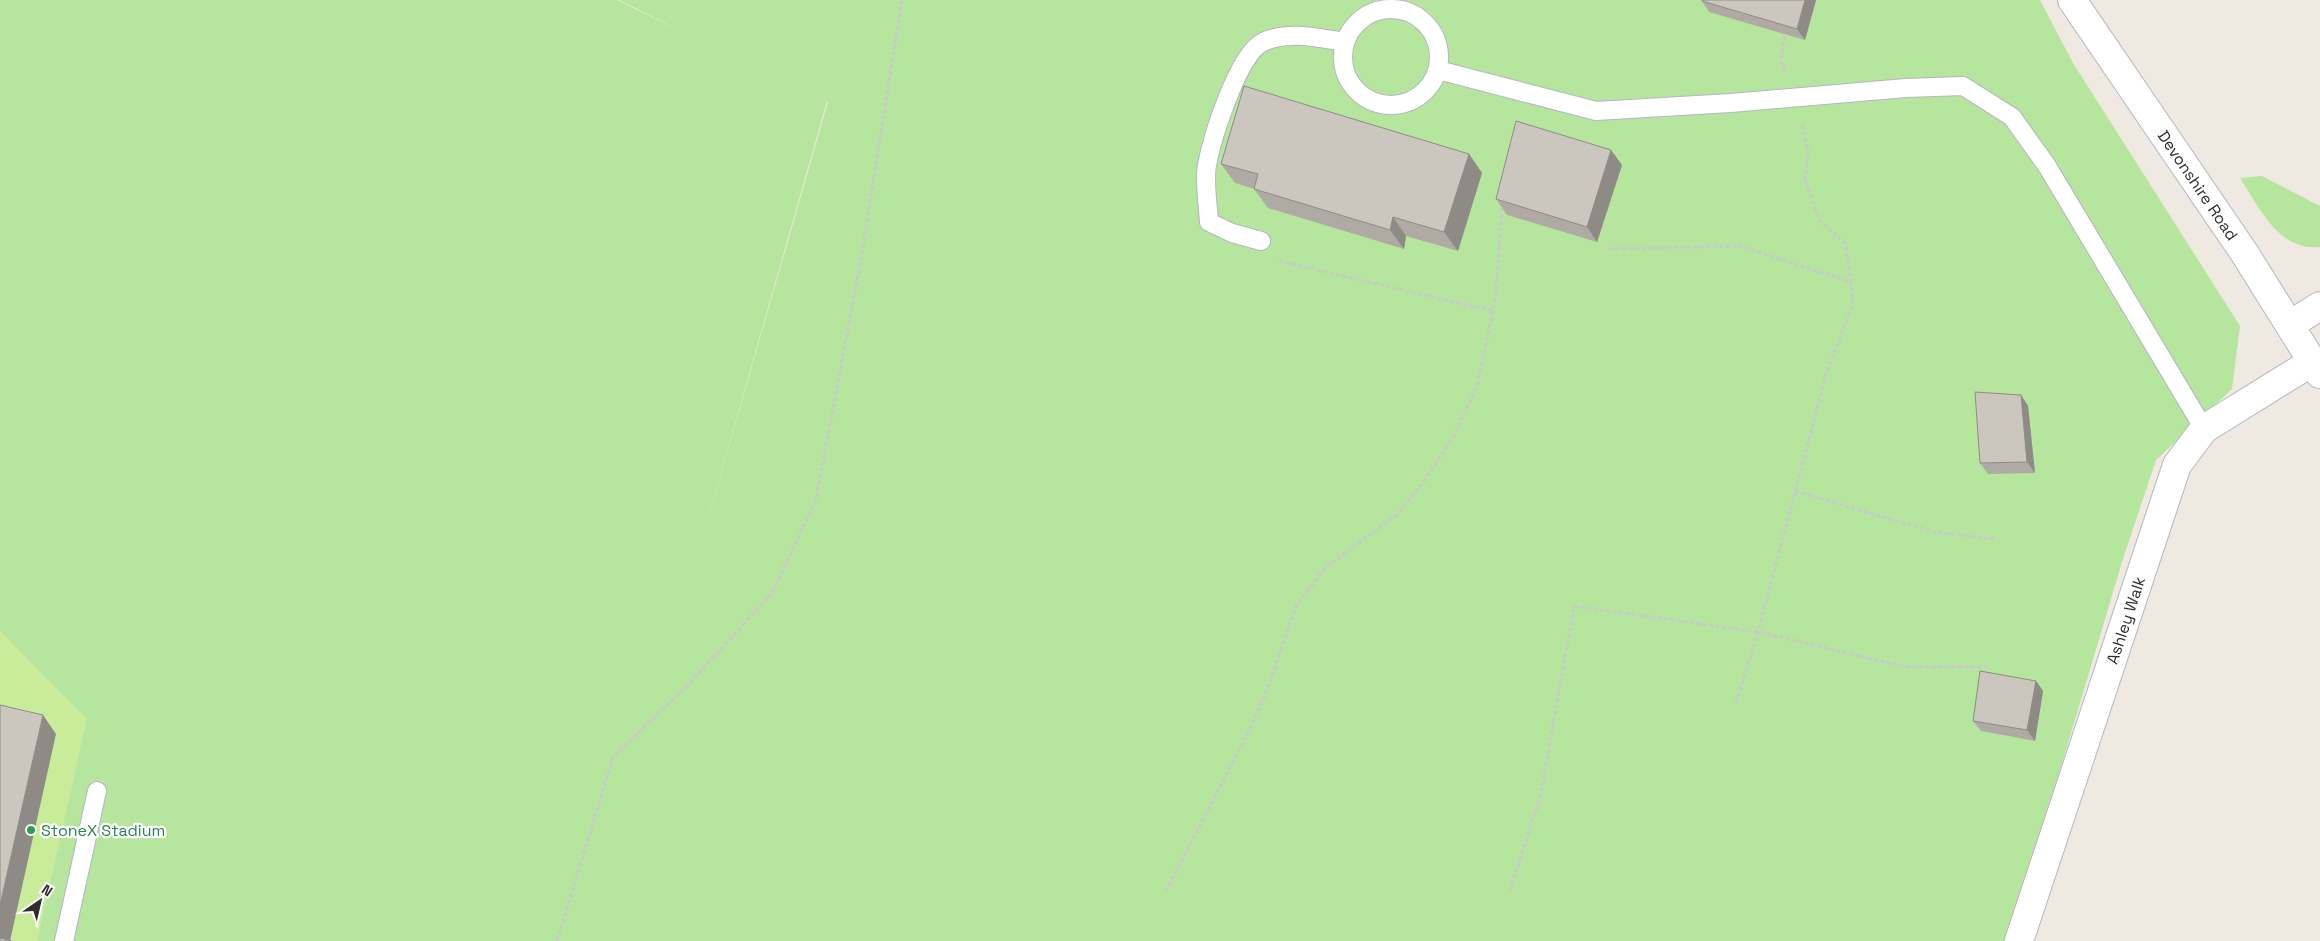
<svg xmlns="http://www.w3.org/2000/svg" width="2320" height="941" font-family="'Space Grotesk',sans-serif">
  <rect width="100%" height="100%" fill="#efe9e1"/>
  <!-- green -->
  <path fill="#b6e59e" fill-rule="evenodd" d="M 0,0 L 617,0 L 693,37 L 619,0 L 2040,0 L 2073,63 L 2240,326 L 2232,389 L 2156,460 L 2122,562 L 2009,941 L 0,941 ZM 827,101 L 828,102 L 697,557 Z
    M 2262,176 L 2320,206 L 2320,247 C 2278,251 2260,208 2240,178 Z"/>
  <!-- pitch -->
  <path fill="#c9ec9a" d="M 0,631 L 87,719 L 37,941 L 0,941 Z"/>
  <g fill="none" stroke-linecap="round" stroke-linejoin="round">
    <defs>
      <path id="service" d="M1343 57a48 48 0 1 1 96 0a48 48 0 1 1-96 0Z
        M 1438,70 L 1596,111 L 1731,103 L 1906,88 L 1963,86 L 2012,117 L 2047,166 L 2204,429
        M 1261,241 L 1232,233 L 1209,222 C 1208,204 1204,182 1207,165 C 1212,138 1238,54 1263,42 C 1289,30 1319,38 1345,42
        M 64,941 L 97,791"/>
      <g id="minor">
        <path d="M 2291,324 L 2320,306"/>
        <path id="s1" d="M 2019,941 L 2177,465 L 2204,429 L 2312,362"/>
      </g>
      <g id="tertiary">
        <path id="s2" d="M 2072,0 L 2245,254 L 2320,374"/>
      </g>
    </defs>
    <!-- service casing -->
    <use href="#service" stroke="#b4b7c1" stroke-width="20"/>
    <!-- minor casing -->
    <use href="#minor" stroke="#b4b7c1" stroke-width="30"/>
    <!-- tertiary casing -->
    <use href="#tertiary" stroke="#b4b7c1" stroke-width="30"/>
    <!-- path -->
    <path stroke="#c9c9c9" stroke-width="3" stroke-dasharray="4 2.5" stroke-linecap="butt" d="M 1784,35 L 1781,62 L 1786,73
      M 1609,249 L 1740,246 L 1851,282 L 1845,243 L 1820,221 L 1805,180 L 1808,152 L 1802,123
      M 1279,261 L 1493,311
      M 1795,491 L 1934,532 L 1996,539
      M 1736,703 L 1758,632 L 1826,375 L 1853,305 L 1851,282
      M 1166,891 L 1248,733 L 1267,690 L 1296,606 L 1326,567 L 1397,515 L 1422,484 L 1455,434 L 1478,383 L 1496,294 L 1502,206
      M 1510,891 L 1541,793 L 1574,606 L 1758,632 L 1906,667 L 1990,667
      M 557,941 L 613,757 L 687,686 L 772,593 L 816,499 L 860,265 L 902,0"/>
    <!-- service -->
    <use href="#service" stroke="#fff" stroke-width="18"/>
    <!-- minor -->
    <use href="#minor" stroke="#fff" stroke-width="28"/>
    <!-- tertiary -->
    <use href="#tertiary" stroke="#fff" stroke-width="28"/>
  </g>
  <!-- wall -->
  <path fill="#afaba4" d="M 1702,0 L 1816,0 L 1805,40 L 1709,12 L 1702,1 Z
    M 1469,154 L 1482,173 L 1458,251 L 1406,236 L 1404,249 L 1268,208 L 1254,189 L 1235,183 L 1221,164 Z
    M 1622,165 L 1597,242 L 1507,215 L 1496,199 Z
    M 2021,395 L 2028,406 L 2035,473 L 1988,474 L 1980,463 Z
    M 2036,681 L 2043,691 L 2035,741 L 1981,731 L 1973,721 Z"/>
  <!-- shaded-wall -->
  <path fill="#8e8b86" d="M 1805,0 L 1816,0 L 1805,40 L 1797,29 Z
    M 1611,150 L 1622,165 L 1597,242 L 1587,227 Z
    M 1469,154 L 1482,173 L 1458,251 L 1444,232 Z
    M 1393,217 L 1406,236 L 1404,249 L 1390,230 Z
    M 2021,395 L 2028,406 L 2035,473 L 2027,462 Z
    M 2036,681 L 2043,691 L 2035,741 L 2027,730 Z
    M 43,715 L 56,734 L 10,941 L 0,941 L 0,905 Z"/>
  <!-- building -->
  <path fill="#cbc7bf" stroke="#8e8b86" d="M 1702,0 L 1805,0 L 1797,29 L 1702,1 Z
    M 1244,86 L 1469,154 L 1444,232 L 1393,217 L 1390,230 L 1254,189 L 1258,174 L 1221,164 Z
    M 1516,121 L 1611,150 L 1587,227 L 1496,199 Z
    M 1975,392 L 2021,395 L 2027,462 L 1980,463 Z
    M 1980,671 L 2036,681 L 2027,730 L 1973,721 Z
    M 0,705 L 43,715 L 0,905 Z
    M 0,938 L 12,941 L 0,941 Z"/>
  <!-- markers -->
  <circle fill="#2e9e5b" stroke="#fff" stroke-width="2" cx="31" cy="830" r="5"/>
  <g text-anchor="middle" stroke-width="4.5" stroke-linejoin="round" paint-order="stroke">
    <!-- street labels -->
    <g font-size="16" fill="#2e2e2e" stroke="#fff">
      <text dy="6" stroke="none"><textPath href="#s2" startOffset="224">Devonshire Road</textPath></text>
      <text dy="6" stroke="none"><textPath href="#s1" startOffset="338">Ashley Walk</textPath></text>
    </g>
    <!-- leisure labels -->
    <g font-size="16" fill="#27864d" stroke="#fff" text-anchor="start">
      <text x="41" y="836">StoneX Stadium</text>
    </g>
  </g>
  <!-- north arrow -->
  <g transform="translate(40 901) rotate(34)" stroke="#ffffff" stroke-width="4" paint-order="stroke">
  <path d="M0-4L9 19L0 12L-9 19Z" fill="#2e2e2e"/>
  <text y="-8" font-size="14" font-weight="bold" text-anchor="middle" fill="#2e2e2e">N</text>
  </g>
</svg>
